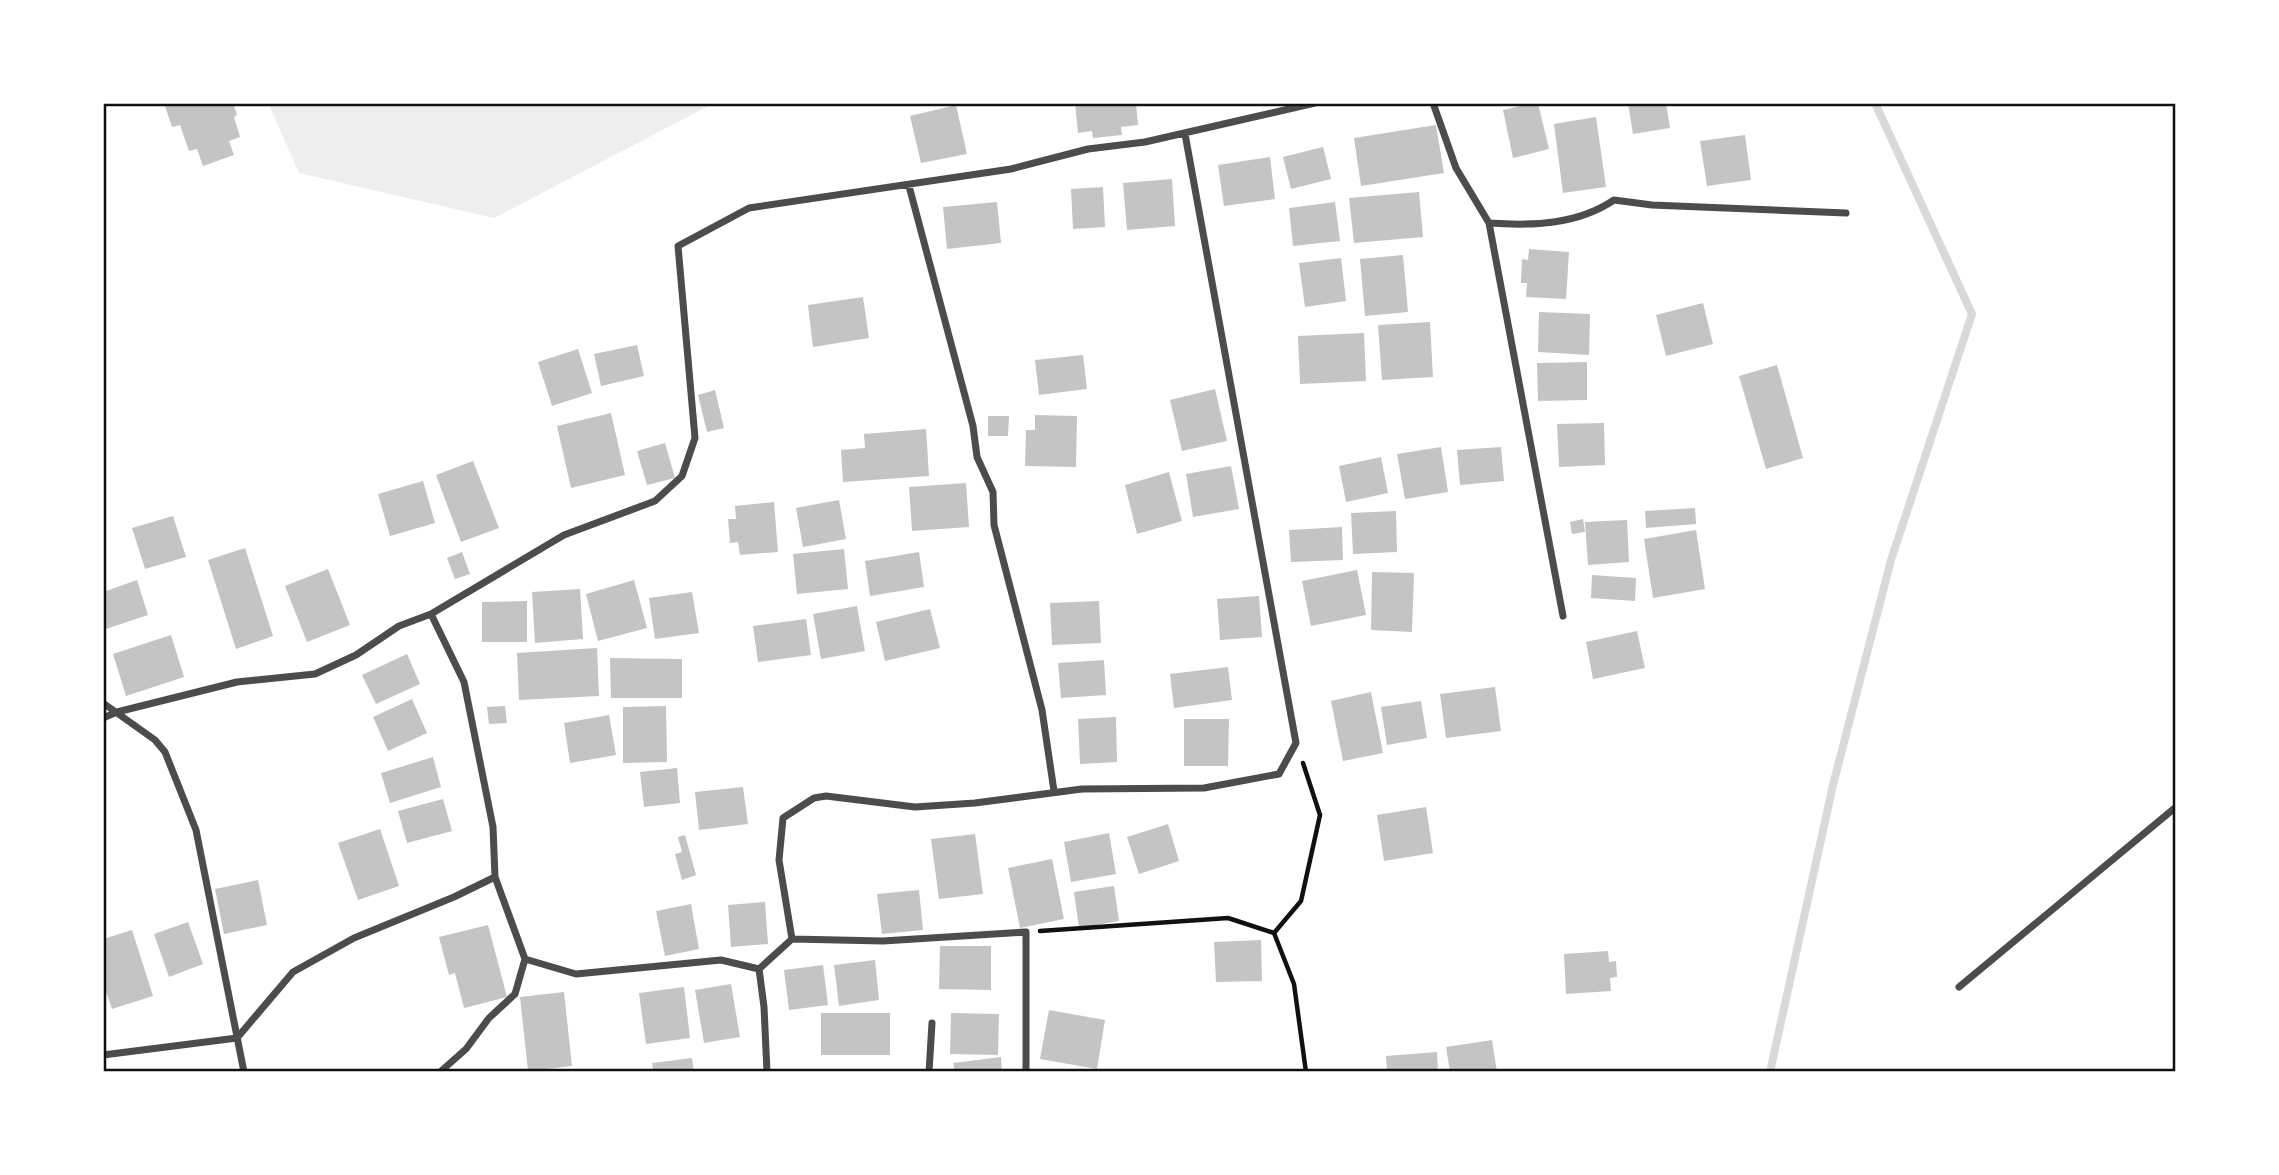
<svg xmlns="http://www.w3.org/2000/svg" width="2279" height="1175" font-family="'Sofia Sans Condensed',sans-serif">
  <rect width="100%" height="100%" fill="#fff"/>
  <!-- green -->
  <path fill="#eee" d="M 268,103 L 714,103 L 494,218 L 299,173 Z"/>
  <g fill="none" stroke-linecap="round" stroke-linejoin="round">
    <!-- stream -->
    <path stroke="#d9d9d9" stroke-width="8" d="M 1770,1072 L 1833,785 L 1891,560 L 1972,314 L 1875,103"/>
  </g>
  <!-- building -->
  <path fill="#c4c4c4" d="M 164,103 L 233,103 L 237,115 L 234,117 L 240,137 L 229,141 L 234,155 L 203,166 L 197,149 L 189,151 L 180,125 L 172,127 Z
    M 1075,103 L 1136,103 L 1138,125 L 1121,127 L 1122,135 L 1093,138 L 1092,131 L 1078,133 Z
    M 1533,103 L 1538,103 L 1549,149 L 1513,158 L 1503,110 Z
    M 1628,103 L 1666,103 L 1670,128 L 1633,134 Z
    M 956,105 L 967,154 L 921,163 L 910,116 Z
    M 1596,117 L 1606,187 L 1563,193 L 1554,124 Z
    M 1436,125 L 1444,173 L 1361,186 L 1354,138 Z
    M 1745,135 L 1751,180 L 1707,186 L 1700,141 Z
    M 1323,147 L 1331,179 L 1291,189 L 1283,157 Z
    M 1270,157 L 1275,199 L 1224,206 L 1218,165 Z
    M 1172,179 L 1175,226 L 1127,230 L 1123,183 Z
    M 1103,187 L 1105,227 L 1073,229 L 1071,189 Z
    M 1419,192 L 1423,237 L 1354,243 L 1349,198 Z
    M 997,202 L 1001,243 L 947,249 L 943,207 Z
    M 1335,202 L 1340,241 L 1293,246 L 1289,208 Z
    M 1529,249 L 1569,252 L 1566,299 L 1526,297 L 1527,283 L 1521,283 L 1522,259 L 1528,260 Z
    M 1403,255 L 1408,312 L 1365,316 L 1360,259 Z
    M 1341,258 L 1346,301 L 1305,307 L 1299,263 Z
    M 863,297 L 869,338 L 813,347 L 808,305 Z
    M 1703,303 L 1713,344 L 1666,356 L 1656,315 Z
    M 1539,312 L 1590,314 L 1589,355 L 1538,352 Z
    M 1430,322 L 1433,377 L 1382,380 L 1378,325 Z
    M 1364,333 L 1366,381 L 1300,384 L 1298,336 Z
    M 637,345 L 644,376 L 601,386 L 594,354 Z
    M 578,349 L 592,393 L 552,406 L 538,362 Z
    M 1083,355 L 1087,389 L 1039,395 L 1035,360 Z
    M 1587,362 L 1587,400 L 1538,401 L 1537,363 Z
    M 1777,365 L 1803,458 L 1766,469 L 1739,376 Z
    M 1215,389 L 1227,441 L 1182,451 L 1170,400 Z
    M 715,390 L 724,428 L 707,432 L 698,395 Z
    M 611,413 L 625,475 L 571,488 L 557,426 Z
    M 1035,415 L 1077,416 L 1076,467 L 1025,466 L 1026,430 L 1035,430 Z
    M 988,416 L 1009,416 L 1008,436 L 988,436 Z
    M 1604,423 L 1605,465 L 1559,467 L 1557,424 Z
    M 926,429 L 929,476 L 843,482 L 841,450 L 865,448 L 864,434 Z
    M 665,443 L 675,478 L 647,485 L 637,451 Z
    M 1441,447 L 1448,492 L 1405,499 L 1397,454 Z
    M 1501,447 L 1504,481 L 1460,485 L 1457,450 Z
    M 1381,457 L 1388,493 L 1346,502 L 1339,466 Z
    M 473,461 L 499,528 L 461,542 L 436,475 Z
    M 1231,466 L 1239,509 L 1193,517 L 1186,474 Z
    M 1169,472 L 1182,521 L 1137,534 L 1125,485 Z
    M 423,481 L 435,523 L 390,536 L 378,494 Z
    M 966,483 L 969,527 L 912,531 L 909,487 Z
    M 839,500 L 846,539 L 803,547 L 796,508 Z
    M 774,502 L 778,552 L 740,555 L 738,542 L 730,543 L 728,519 L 736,519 L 735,506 Z
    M 1695,508 L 1696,524 L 1646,528 L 1645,511 Z
    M 1396,511 L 1397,552 L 1353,554 L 1351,513 Z
    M 173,516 L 186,557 L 145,569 L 132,528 Z
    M 1583,519 L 1585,532 L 1572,534 L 1570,522 Z
    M 1627,520 L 1629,562 L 1588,565 L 1585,522 Z
    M 1342,527 L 1343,560 L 1291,562 L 1289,530 Z
    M 1696,530 L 1705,589 L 1653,598 L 1644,539 Z
    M 245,548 L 273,636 L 236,649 L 208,560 Z
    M 844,549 L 848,589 L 797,594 L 793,554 Z
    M 462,552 L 470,574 L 455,579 L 447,558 Z
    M 919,552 L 924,587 L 870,596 L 865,561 Z
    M 328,569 L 350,625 L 307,642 L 285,586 Z
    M 1357,570 L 1366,615 L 1311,626 L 1302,581 Z
    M 1372,572 L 1414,573 L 1412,632 L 1371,630 Z
    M 1592,575 L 1636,578 L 1635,601 L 1591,598 Z
    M 137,580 L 148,615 L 103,630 L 103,592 Z
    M 634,580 L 647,628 L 598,641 L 586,594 Z
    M 580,589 L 583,639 L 535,643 L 532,592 Z
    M 692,592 L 699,633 L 655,639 L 649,598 Z
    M 1259,596 L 1262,637 L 1220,640 L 1217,599 Z
    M 527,601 L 527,642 L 482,642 L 482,602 Z
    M 1099,601 L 1101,643 L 1052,645 L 1050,603 Z
    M 857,606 L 865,651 L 821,659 L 813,614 Z
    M 930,609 L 940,648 L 885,661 L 876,622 Z
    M 806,619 L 811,655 L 758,662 L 753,626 Z
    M 1637,631 L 1645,668 L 1593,679 L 1586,642 Z
    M 171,635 L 184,677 L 126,696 L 113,654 Z
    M 597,648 L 599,696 L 519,700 L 517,653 Z
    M 407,654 L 420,684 L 376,704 L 362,675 Z
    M 610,658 L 682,659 L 682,698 L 611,698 Z
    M 1104,660 L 1106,695 L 1061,698 L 1058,663 Z
    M 1228,667 L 1232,700 L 1174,708 L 1170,674 Z
    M 1495,687 L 1501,731 L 1446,738 L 1440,694 Z
    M 1371,692 L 1383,753 L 1343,761 L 1331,701 Z
    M 412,699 L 427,733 L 388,751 L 373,717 Z
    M 1421,701 L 1427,738 L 1387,745 L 1381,707 Z
    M 505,706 L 507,723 L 489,724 L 487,707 Z
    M 666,706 L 667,762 L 623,763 L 623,707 Z
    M 609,715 L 616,755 L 570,763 L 564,723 Z
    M 1116,717 L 1117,762 L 1080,764 L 1078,719 Z
    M 1184,719 L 1229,719 L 1228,766 L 1184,766 Z
    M 433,757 L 441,787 L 390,803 L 381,773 Z
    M 677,768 L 680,803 L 644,807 L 640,772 Z
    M 743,787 L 748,824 L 699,830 L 695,792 Z
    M 443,799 L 452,831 L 407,843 L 398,811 Z
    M 1426,807 L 1433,853 L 1384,861 L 1377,815 Z
    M 1168,824 L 1179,861 L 1139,874 L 1127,837 Z
    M 380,829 L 399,886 L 358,900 L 338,843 Z
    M 1109,833 L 1116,874 L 1071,882 L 1064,842 Z
    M 975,834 L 983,894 L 939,899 L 931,839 Z
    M 685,835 L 696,875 L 682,880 L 675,854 L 682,852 L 678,837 Z
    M 1052,859 L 1064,919 L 1020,928 L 1008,868 Z
    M 258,880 L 267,925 L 224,934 L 215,889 Z
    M 1114,886 L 1119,921 L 1079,928 L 1074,892 Z
    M 919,890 L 923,930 L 882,934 L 877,894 Z
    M 765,902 L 768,944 L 731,947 L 728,905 Z
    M 691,904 L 699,949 L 665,956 L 656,911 Z
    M 188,922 L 203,964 L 169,977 L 154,934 Z
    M 488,925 L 507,997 L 464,1008 L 455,973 L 449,975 L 439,937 Z
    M 132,930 L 153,996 L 112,1009 L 103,983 L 103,939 Z
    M 1261,940 L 1262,981 L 1216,982 L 1214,942 Z
    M 940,946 L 991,946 L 991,990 L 939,989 Z
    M 1608,951 L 1609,962 L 1616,961 L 1617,977 L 1610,978 L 1611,991 L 1566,994 L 1564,954 Z
    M 875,960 L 879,1000 L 839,1006 L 834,965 Z
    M 823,965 L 828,1005 L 789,1010 L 784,970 Z
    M 731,984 L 740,1037 L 704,1043 L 695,990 Z
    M 684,987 L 690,1038 L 646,1044 L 639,993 Z
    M 564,992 L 572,1066 L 528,1071 L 520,997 Z
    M 1049,1010 L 1105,1020 L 1097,1069 L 1040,1059 Z
    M 821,1013 L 890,1013 L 890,1055 L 821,1055 Z
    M 951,1013 L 999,1014 L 998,1055 L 950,1054 Z
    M 1492,1040 L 1497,1072 L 1450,1072 L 1446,1047 Z
    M 1437,1052 L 1438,1072 L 1387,1072 L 1386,1056 Z
    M 1001,1057 L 1002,1072 L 955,1072 L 953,1063 Z
    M 692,1058 L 694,1072 L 653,1072 L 652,1063 Z"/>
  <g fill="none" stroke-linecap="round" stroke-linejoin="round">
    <!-- path -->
    <path stroke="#111" stroke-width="4.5" d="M 1040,931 L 1228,918 L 1274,933 L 1294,984 L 1306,1072
      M 1274,933 L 1301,901 L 1320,815 L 1303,763"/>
    <!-- minor -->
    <path stroke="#4c4c4c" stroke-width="7" d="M 1433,103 L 1456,168 L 1489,223 C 1532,226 1577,225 1614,200 L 1652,205 L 1846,213
      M 909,186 L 973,426 L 977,457 L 993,492 L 994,525 L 1042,710 L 1054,791
      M 1489,223 L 1563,616
      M 103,703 L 155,740 L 165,752 L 196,830 L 244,1072
      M 103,718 L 117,712 L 237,682 L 315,674 L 356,655 L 399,626 L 431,614 L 564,535 L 655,501 L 682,476 L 695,438 L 678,246 L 749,208 L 1011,169 L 1088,149 L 1145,142 L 1315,103
      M 495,877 L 525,959 L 576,974 L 721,960 L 759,969 L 764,1007 L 767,1072
      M 792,939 L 779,860 L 783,818 L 814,798 L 826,796 L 915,807 L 975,803 L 1082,789 L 1204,788 L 1279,774 L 1296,743 L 1185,134
      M 759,969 L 792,939 L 883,941 L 1026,932 L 1026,1072
      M 1959,987 L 2176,807
      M 103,1055 L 237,1038 L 293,972 L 354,938 L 454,897 L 495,877 L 493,827 L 464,682 L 431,614
      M 440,1072 L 466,1049 L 489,1018 L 515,994 L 525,959
      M 929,1072 L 932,1023"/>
  </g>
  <!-- border -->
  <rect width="2279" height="1175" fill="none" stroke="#ffffff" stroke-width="210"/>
  <rect x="105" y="105" width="2069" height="965" fill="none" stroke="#111" stroke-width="2.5"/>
</svg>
